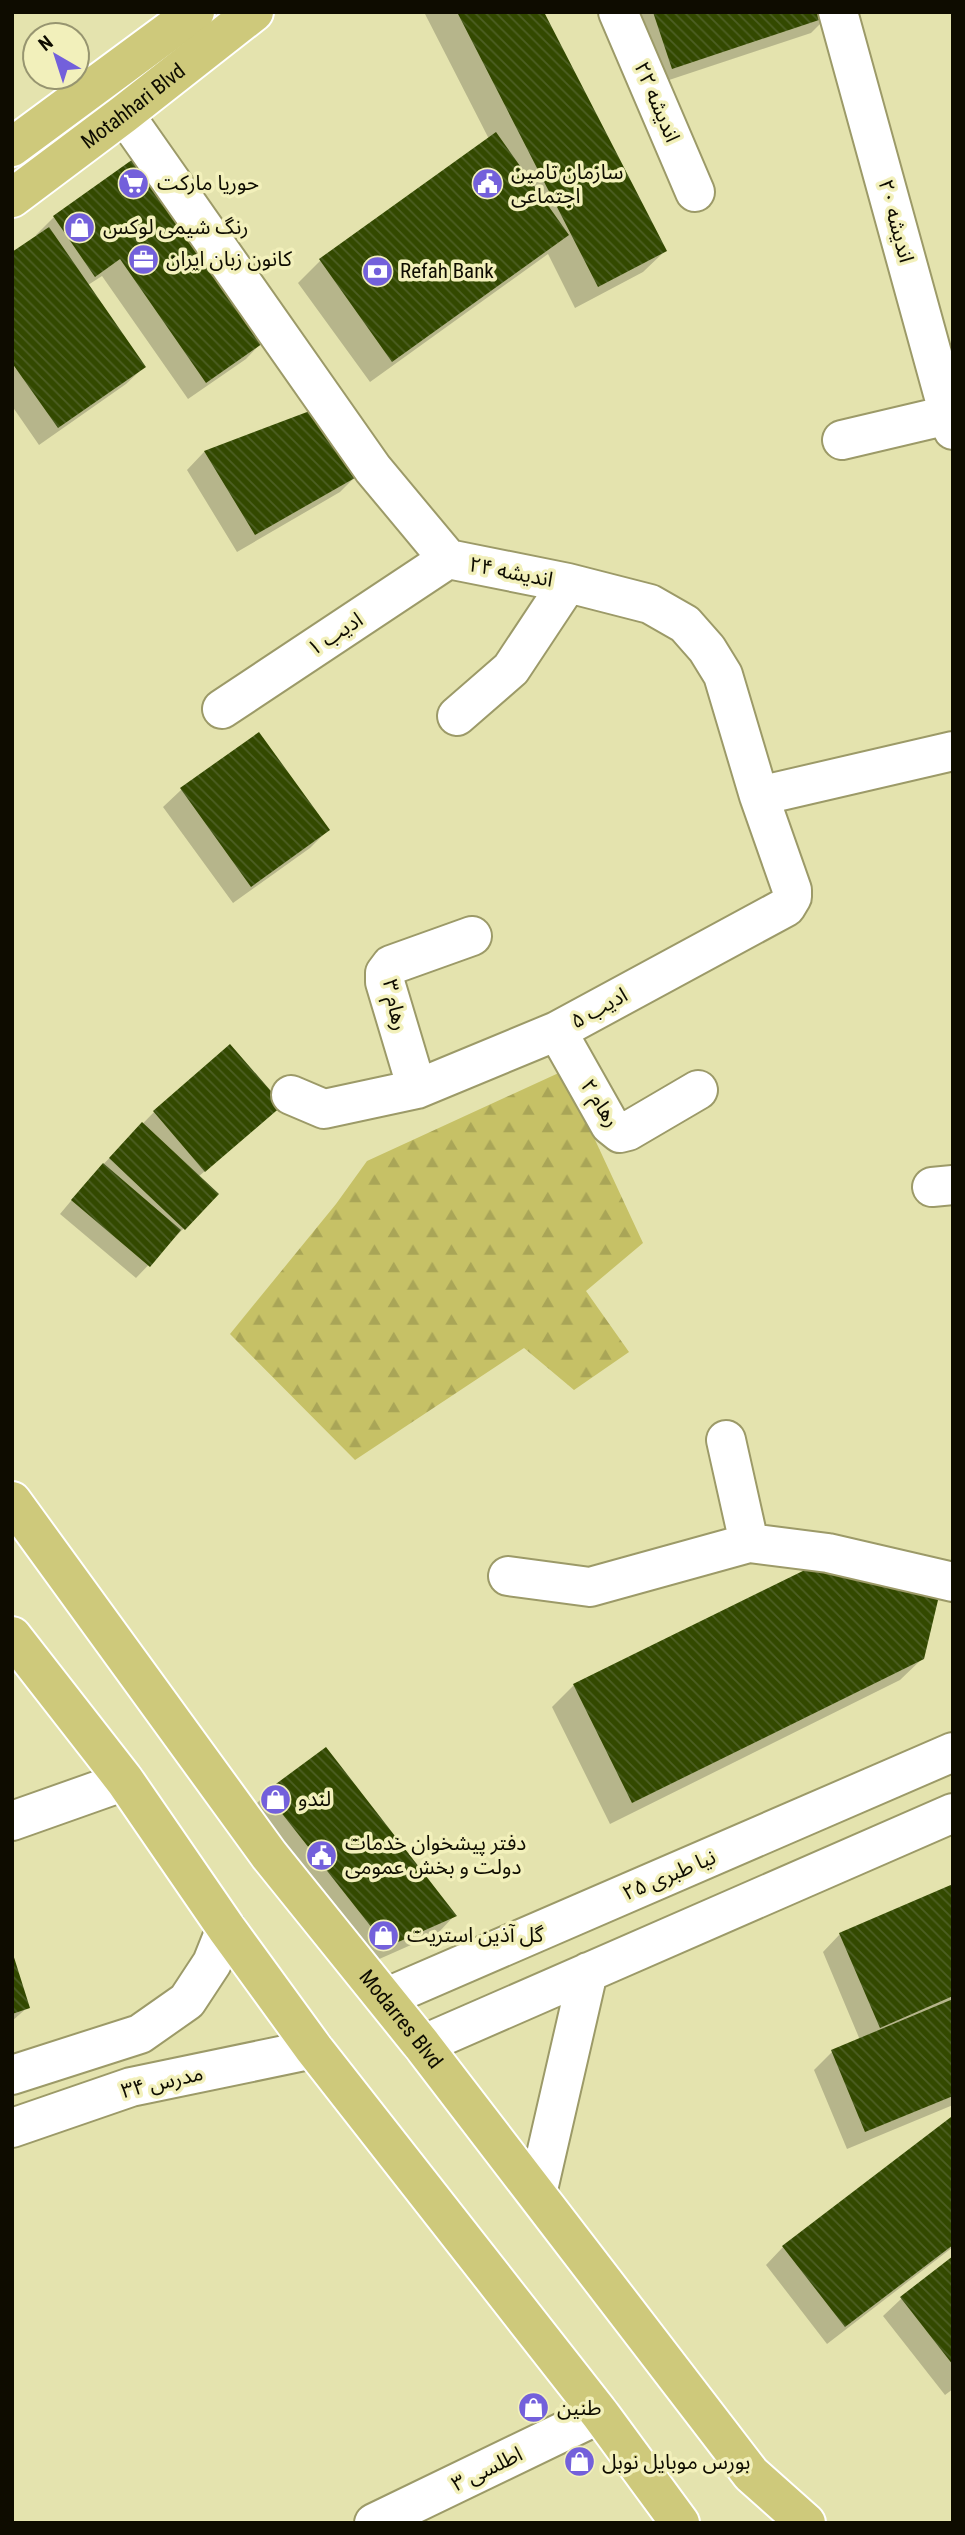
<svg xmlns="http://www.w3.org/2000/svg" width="965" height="2535" font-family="'Roboto Condensed','Noto Sans Arabic',sans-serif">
  <defs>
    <pattern id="forest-firs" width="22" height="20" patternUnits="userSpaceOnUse" patternTransform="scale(1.75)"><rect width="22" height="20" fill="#c6c166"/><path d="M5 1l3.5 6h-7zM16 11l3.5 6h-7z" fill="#a9a557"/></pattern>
    <pattern id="building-back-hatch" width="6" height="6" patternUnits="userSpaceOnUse" patternTransform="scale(1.75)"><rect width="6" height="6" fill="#334900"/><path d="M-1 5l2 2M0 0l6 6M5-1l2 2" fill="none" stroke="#4d5f24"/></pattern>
  </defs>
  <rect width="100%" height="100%" fill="#e4e3ae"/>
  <!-- forest -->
  <path fill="url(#forest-firs)" d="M 563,1071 L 643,1243 L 586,1291 L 629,1352 L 574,1390 L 524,1348 L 355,1460 L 230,1334 L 336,1204 L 367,1161 Z"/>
  <!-- shadow -->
  <path fill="#0003" d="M 424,12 L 542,12 L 665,251 L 643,272 L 575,308 L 548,254 L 370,382 L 298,283 L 320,261 L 489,139 Z
    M 630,12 L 828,12 L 829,15 L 811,33 L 654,85 Z
    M 54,217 L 263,341 L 246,359 L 188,399 L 102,276 L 88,285 L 144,367 L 126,384 L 39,445 L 12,406 L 12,254 L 38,237 L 36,235 Z
    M 314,411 L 357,475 L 340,492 L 237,552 L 187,470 L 204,452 Z
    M 259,734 L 328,830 L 310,848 L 233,903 L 163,807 L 181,790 Z
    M 230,1047 L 268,1117 L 198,1177 L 184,1228 L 136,1278 L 60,1214 L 91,1177 L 154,1112 Z
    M 923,1658 L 900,1680 L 610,1824 L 552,1707 L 574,1685 Z
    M 266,1794 L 455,1915 L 438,1933 L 368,1964 L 249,1811 Z
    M 953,1885 L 953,2105 L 847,2149 L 814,2070 L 832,2052 L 860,2040 L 823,1952 L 840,1934 Z
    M 12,1954 L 28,2007 L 12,2021 Z
    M 953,2122 L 953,2247 L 827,2344 L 766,2265 L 783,2247 Z
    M 953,2258 L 953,2389 L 945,2395 L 883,2316 L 901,2299 Z"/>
  <!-- building -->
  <path fill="url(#building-back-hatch)" d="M 457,12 L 544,12 L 667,251 L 598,287 Z
    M 653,12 L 830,12 L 831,16 L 672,69 Z
    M 496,132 L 569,235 L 392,362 L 319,259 Z
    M 136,157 L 266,341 L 206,383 L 120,259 L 95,277 L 53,216 Z
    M 49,227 L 146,367 L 58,428 L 12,363 L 12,252 Z
    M 315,409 L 360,475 L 255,535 L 204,451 Z
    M 259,732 L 330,830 L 251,887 L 180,788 Z
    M 230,1044 L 283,1105 L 205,1172 L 153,1111 Z
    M 142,1122 L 219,1194 L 185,1230 L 109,1158 Z
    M 103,1163 L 181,1230 L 150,1267 L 71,1200 Z
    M 811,1567 L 939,1596 L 924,1659 L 632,1803 L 573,1684 Z
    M 326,1747 L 457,1916 L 387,1947 L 265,1792 Z
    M 953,1884 L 953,1996 L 880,2028 L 839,1933 Z
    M 12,1951 L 30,2008 L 12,2014 Z
    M 953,1999 L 953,2096 L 865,2132 L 831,2050 Z
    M 951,2117 L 953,2119 L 953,2245 L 845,2327 L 782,2246 Z
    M 953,2256 L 953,2365 L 900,2297 Z"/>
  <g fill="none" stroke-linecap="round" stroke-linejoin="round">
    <defs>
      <path id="street" d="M 618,12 L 695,192
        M 838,12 L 953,430
        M 124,114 L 373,469 L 448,559 L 568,583 L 650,604 L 685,624 L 707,649 L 723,675 L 759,796 L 953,751
        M 842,440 L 948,415
        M 222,709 L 448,559
        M 457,716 L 511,669 L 568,583
        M 557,1031 L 610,1125 L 620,1133 L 628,1131 L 698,1090
        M 417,1089 L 385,982 L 385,973 L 391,965 L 472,936
        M 291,1095 L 324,1109 L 417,1089 L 557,1031 L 786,907 L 792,897 L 792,890 L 759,796
        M 932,1187 L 953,1185
        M 726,1440 L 749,1543
        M 508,1576 L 590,1587 L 749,1543 L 828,1553 L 953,1582
        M 12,1821 L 125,1781
        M 385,1998 L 953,1752
        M 422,2045 L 953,1813
        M 12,2075 L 140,2034 L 187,2001 L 212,1963 L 226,1928
        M 12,2128 L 131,2087 L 314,2049
        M 537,2194 L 588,1972
        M 374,2523 L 600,2414"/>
      <g id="primary">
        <path d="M 12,147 L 195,12"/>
        <path id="s1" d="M 12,198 L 124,114 L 254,12"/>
        <path id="s2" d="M 12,1501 L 269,1855 L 422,2045 L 751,2474 L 806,2523"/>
        <path d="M 12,1636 L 125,1781 L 226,1928 L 314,2049 L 600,2414 L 680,2523"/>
      </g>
    </defs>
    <!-- street casing -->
    <use href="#street" stroke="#9c9a68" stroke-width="42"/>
    <!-- primary casing -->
    <use href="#primary" stroke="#fff" stroke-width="42"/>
    <!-- street -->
    <use href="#street" stroke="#fff" stroke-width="38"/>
    <!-- primary -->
    <use href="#primary" stroke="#cec97b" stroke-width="38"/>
  </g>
  <!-- icons -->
  <defs>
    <symbol id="supermarket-disc" viewBox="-11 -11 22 22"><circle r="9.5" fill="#7360db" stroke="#f2f0bb"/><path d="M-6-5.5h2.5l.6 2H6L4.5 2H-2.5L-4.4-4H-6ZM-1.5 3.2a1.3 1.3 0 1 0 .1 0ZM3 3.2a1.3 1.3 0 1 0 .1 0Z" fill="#fff"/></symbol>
    <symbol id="civic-disc" viewBox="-11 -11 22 22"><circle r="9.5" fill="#7360db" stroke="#f2f0bb"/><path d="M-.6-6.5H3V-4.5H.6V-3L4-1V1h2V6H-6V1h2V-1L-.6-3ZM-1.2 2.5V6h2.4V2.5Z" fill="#fff"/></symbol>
    <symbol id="shop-disc" viewBox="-11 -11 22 22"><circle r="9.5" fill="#7360db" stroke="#f2f0bb"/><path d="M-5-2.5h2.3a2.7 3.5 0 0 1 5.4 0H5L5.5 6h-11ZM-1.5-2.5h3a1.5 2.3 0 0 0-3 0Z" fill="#fff"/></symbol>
    <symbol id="office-disc" viewBox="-11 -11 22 22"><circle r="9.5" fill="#7360db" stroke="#f2f0bb"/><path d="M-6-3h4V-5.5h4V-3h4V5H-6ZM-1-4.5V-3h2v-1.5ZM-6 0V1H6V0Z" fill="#fff"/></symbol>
    <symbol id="bank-disc" viewBox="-11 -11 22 22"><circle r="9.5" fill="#7360db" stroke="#f2f0bb"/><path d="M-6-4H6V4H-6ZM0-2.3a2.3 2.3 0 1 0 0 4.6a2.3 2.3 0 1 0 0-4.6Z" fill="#fff"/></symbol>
  </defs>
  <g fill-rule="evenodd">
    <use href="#supermarket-disc" x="116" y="166" width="35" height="35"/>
    <use href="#civic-disc" x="470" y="166" width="35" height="35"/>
    <use href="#shop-disc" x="62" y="210" width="35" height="35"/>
    <use href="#office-disc" x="126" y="242" width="35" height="35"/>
    <use href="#bank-disc" x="360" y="254" width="35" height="35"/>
    <use href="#shop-disc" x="258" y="1782" width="35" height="35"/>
    <use href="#civic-disc" x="304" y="1838" width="35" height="35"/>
    <use href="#shop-disc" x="366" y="1918" width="35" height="35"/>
    <use href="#shop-disc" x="516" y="2390" width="35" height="35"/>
    <use href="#shop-disc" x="562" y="2444" width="35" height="35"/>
  </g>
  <g text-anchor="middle" stroke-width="7" stroke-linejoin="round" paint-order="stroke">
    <!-- street labels -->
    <g font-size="21" fill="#0e0c00" stroke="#f2f0bb">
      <text transform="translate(657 102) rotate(67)" y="7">اندیشه ۲۲</text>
      <text dy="7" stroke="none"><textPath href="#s1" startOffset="152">Motahhari Blvd</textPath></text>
      <text transform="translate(896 221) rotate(75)" y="7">اندیشه ۲۰</text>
      <text transform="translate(511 572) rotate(11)" y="7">اندیشه ۲۴</text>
      <text transform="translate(335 634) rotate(-33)" y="7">ادیب ۱</text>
      <text transform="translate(395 1005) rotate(78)" y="7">رهام ۳</text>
      <text transform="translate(599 1008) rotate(-29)" y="7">ادیب ۵</text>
      <text transform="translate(600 1103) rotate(57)" y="7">رهام ۲</text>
      <text transform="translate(669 1875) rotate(-23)" y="7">نیا طبری ۲۵</text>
      <text dy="7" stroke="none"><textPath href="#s2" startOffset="648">Modarres Blvd</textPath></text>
      <text transform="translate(162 2082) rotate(-13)" y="7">مدرس ۳۴</text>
      <text transform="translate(487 2469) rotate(-26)" y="7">اطلسی ۳</text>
    </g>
    <!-- poi labels -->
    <g font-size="21" fill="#0e0c00" stroke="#f2f0bb" text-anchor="start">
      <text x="511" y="179">سازمان تامین<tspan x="511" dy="24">اجتماعی</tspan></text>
      <text x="157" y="190">حوریا مارکت</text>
      <text x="103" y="234">رنگ شیمی لوکس</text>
      <text x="166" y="266">کانون زبان ایران</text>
      <text x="400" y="278">Refah Bank</text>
      <text x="298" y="1806">لندو</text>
      <text x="345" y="1850">دفتر پیشخوان خدمات<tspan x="345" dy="24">دولت و بخش عمومی</tspan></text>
      <text x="407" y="1942">گل آذین استریت</text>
      <text x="557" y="2415">طنین</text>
      <text x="602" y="2469">بورس موبایل نوبل</text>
    </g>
  </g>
  <!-- border -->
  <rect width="965" height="2535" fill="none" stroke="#0e0c00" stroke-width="28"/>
  <!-- north arrow -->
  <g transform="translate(56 56) rotate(321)"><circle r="33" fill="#f2f0bb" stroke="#979570" stroke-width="2"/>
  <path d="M0-5L12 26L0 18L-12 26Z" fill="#7360db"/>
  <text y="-10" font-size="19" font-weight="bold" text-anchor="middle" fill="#0e0c00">N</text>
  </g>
</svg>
